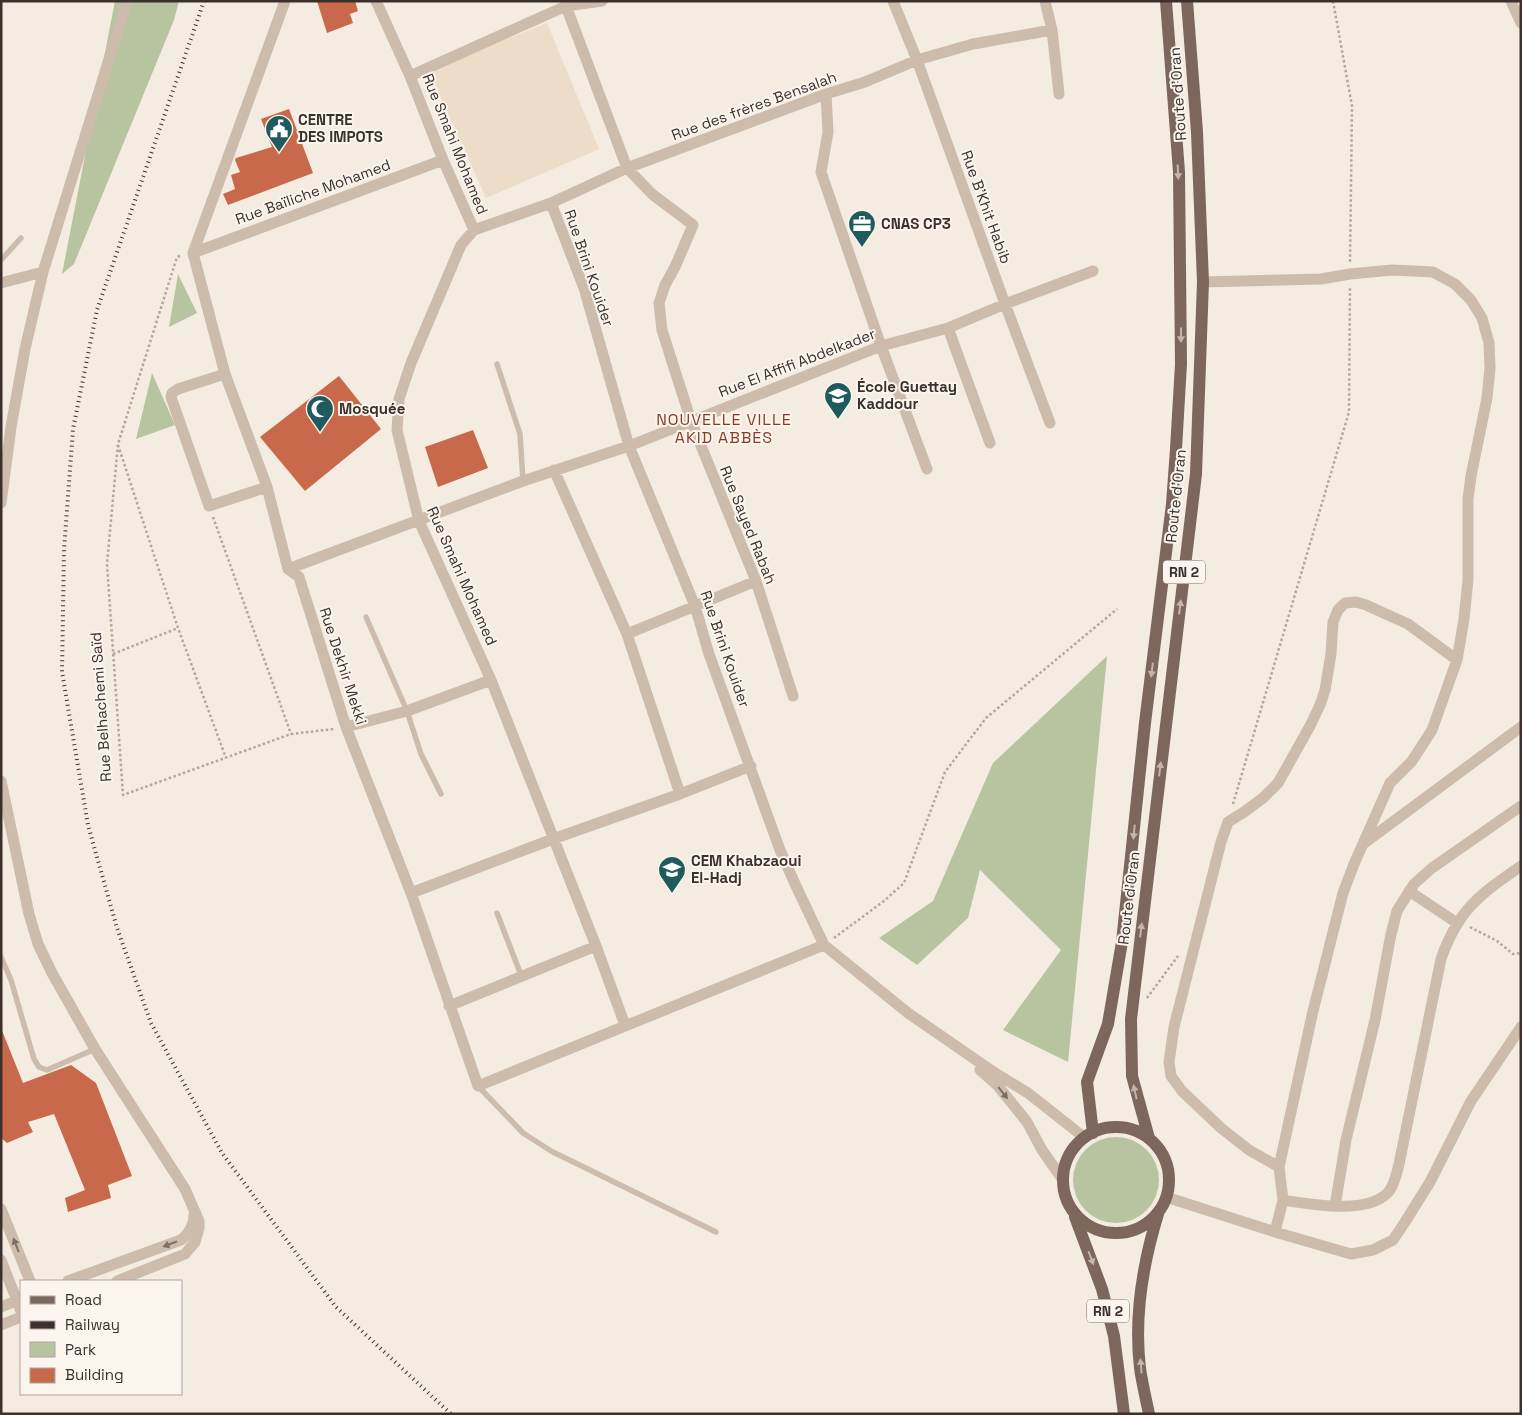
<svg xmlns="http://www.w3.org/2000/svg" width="1522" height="1415" font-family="'Space Grotesk',sans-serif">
  <rect width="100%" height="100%" fill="#f4ebe1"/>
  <!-- green -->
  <path fill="#b8c4a0" d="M 115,1 L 179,1 L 174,20 L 74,264 L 62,274 Z
    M 178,274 L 197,313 L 169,327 Z
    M 152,373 L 175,425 L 136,439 Z
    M 1107,656 L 1068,1062 L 1003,1030 L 1061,950 L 980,870 L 968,918 L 917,965 L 879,938 L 933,901 L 993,763 Z
    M1073 1180a43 43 0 1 1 86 0a43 43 0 1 1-86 0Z"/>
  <!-- plaza -->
  <path fill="#ecdcc8" d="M 547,23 L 599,149 L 486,198 L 429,71 Z"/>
  <!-- building -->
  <path fill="#c8694b" d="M 317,1 L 355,1 L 358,11 L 350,14 L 353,23 L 327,33 Z
    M 289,109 L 313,173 L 228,205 L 223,194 L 235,189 L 231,175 L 240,172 L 235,160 L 236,158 L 272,147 L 261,119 Z
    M 339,376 L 381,429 L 305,491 L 260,437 Z
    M 473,430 L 488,468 L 438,487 L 425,447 Z
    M 1,1028 L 23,1083 L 71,1065 L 96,1083 L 132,1176 L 108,1185 L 111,1198 L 68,1212 L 65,1198 L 85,1190 L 54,1114 L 28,1122 L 33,1132 L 7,1143 L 1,1138 Z"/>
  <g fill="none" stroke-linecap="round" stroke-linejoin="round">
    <!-- path -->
    <path stroke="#b9a596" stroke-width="2.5" stroke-dasharray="2.5 2.5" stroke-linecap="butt" d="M 1333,1 L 1352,106 L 1350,263
      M 180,256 L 177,257 L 118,444 L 107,564 L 123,795 L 291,734 L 334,729
      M 118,445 L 178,628 L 226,758
      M 213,517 L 291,734
      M 113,654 L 178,628
      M 1233,804 L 1349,412 L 1350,286
      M 1470,927 L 1497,941 L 1513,954 L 1521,953
      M 834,938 L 884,901 L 904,883 L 945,772 L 986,718 L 1117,609
      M 1147,998 L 1178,956"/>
    <!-- service -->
    <path stroke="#cdbbac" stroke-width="5.5" d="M 1,260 L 21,238
      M 497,364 L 520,434 L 523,481
      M 366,617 L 407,711 L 421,754 L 441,794
      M 497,913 L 521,975
      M 1,957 L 11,980 L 34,1059 L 39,1067 L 47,1070 L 95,1049
      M 478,1086 L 523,1133 L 551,1151 L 716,1232"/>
    <!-- minor -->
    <path stroke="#cdbbac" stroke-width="11" d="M 376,1 L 410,76 L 443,160 L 474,230 L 461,245 L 411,363 L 399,399 L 397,430 L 419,521 L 491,680 L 596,946 L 625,1025
      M 566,1 L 566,6 L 627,168 L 652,194 L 693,225 L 675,267 L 665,285 L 659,303 L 662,330 L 691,421 L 756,581 L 793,696
      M 893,1 L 917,60 L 1005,304 L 1050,423
      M 1045,1 L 1052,30 L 1059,94
      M 1511,1 L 1521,23
      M 410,76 L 566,6 L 602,1
      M 826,94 L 828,132 L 821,172 L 881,346 L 927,469
      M 551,203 L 584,288 L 629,446 L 695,606 L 709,654 L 780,850 L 796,886 L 824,945 L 908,1013 L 995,1073 L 1028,1093 L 1085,1138
      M 474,230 L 551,203 L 627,168 L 826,94 L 865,82 L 917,60 L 973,44 L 1052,30
      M 193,253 L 225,374 L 267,487 L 288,569 L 299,577 L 346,727 L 411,893 L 478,1086 L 824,945
      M 193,253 L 285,1
      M 193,253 L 443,160
      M 1203,282 L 1321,279 L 1350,274 L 1392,270 L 1433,272 L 1455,284 L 1471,300 L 1482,318 L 1489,343 L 1490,368 L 1487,398 L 1471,476 L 1468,499 L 1468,580 L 1464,619 L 1457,660 L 1432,730 L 1412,761 L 1390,783 L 1354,864 L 1343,893 L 1313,1011 L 1279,1167 L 1283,1200 L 1275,1232
      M 1,283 L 43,272
      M 948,328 L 990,443
      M 225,374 L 178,389 L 172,393 L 171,397 L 209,506 L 267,487
      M 554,470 L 627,634 L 680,794
      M 1,503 L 11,427 L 25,349 L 43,272 L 127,1
      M 288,569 L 523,481 L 629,446 L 881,346 L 948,328 L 1005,304 L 1093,271
      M 627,634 L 756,581
      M 346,727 L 407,711 L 491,680
      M 1,781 L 29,914 L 38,944 L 52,973 L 95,1049 L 185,1189 L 199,1221 L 199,1228 L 195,1242 L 185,1254 L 117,1281
      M 1363,844 L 1521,727
      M 1409,891 L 1457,923
      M 411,893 L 553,839 L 680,794 L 751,766
      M 449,1006 L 596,946
      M 980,1070 L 998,1086 L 1027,1122 L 1042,1150 L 1063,1180
      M 1279,1167 L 1249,1150 L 1221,1128 L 1182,1091 L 1171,1076 L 1169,1062 L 1174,1027 L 1221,842 L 1228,822 L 1244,812 L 1263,798 L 1278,783 L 1310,726 L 1320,705 L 1325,690 L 1331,654 L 1333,622 L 1338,610 L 1345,603 L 1356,602 L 1366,605 L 1408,624 L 1457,660
      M 1166,1197 L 1275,1232 L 1351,1254 L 1373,1250 L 1393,1240 L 1405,1222 L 1430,1182 L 1471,1101 L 1521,1027
      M 1283,1200 C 1310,1204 1371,1216 1390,1190 C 1395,1182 1397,1173 1399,1164 L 1441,959 C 1458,910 1479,895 1521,866
      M 1335,1206 L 1346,1140 L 1375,1020 L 1391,934 L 1397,911 L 1414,884 L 1432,868 L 1521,806
      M 1,1209 L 30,1281
      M 1,1260 L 21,1311
      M 68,1281 L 181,1240 C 190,1233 194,1225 194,1215
      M 1,1307 L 21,1299
      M 1,1325 L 21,1317"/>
    <!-- primary -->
    <path stroke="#7d675c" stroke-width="12" d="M1063 1180a53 53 0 1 1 106 0a53 53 0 1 1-106 0Z
      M 1093,1133 L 1087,1082 L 1108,1024 L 1122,942 L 1145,723 L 1172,504 L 1176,449 L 1181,364 L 1179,172 L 1166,1
      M 1149,1138 L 1132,1076 L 1131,1019 L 1196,474 L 1203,282 L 1197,132 L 1187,1
      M 1075,1217 L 1102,1289 L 1114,1336 L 1124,1414
      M 1149,1414 C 1146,1399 1142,1383 1140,1368 C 1134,1317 1143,1263 1158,1214"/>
    <!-- rail -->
    <path stroke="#3b302b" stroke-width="4" stroke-dasharray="1 4" stroke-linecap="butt" d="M 204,1 L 97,310 L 73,429 L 64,550 L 62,672 L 88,825 L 117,928 L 151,1023 L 222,1153 L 336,1307 L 451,1414"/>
  </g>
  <!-- one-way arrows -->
  <defs><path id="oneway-solid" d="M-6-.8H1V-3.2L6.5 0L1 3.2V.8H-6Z" transform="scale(1.25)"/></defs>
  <g fill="#c2b5ac">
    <use href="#oneway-solid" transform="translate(1178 172) rotate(87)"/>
    <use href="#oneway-solid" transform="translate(1181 335) rotate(90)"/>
    <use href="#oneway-solid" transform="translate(1180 607) rotate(-83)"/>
    <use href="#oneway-solid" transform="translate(1152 670) rotate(97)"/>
    <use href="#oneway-solid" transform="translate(1160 769) rotate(-83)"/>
    <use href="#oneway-solid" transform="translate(1134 832) rotate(96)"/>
    <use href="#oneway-solid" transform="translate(1141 930) rotate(-83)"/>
    <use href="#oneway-solid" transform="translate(1135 1092) rotate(-103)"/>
    <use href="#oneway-solid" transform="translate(1091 1258) rotate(69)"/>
    <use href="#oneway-solid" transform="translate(1141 1366) rotate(-95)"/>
  </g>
  <g fill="#7d6f65">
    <use href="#oneway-solid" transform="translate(1003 1093) rotate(51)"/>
    <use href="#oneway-solid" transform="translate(170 1244) rotate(159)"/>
    <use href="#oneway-solid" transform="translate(16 1245) rotate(-111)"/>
  </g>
  <!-- icons -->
  <defs>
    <symbol id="civic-pin" viewBox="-11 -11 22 30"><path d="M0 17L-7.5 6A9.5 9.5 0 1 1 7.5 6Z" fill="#1f5a5e" stroke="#fbf5ee"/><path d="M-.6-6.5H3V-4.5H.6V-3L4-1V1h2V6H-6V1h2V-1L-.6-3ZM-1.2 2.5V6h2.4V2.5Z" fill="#fff"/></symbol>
    <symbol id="office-pin" viewBox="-11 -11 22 30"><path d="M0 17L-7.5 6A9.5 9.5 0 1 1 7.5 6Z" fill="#1f5a5e" stroke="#fbf5ee"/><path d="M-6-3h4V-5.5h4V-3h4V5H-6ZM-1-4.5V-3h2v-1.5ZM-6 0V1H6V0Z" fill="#fff"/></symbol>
    <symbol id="school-pin" viewBox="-11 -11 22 30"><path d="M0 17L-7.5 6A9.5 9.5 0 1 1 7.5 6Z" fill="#1f5a5e" stroke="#fbf5ee"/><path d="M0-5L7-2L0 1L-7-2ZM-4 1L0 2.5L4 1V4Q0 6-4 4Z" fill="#fff"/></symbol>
    <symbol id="mosque-pin" viewBox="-11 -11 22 30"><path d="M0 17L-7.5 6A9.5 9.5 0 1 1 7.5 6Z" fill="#1f5a5e" stroke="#fbf5ee"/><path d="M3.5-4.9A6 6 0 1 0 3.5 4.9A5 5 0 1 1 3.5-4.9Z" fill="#fff"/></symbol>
  </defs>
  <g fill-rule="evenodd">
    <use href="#civic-pin" x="263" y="113" width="32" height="43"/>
    <use href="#office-pin" x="846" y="208" width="32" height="43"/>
    <use href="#school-pin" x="822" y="380" width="32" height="43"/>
    <use href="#mosque-pin" x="304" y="393" width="32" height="43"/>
    <use href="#school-pin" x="656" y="854" width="32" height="43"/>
  </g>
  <g text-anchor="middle" stroke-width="4" stroke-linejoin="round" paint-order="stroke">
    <!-- shield labels -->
    <g fill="#fbf5ee" stroke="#756b66" stroke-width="1">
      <rect x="1163" y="560.5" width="42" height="23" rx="4"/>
      <rect x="1087" y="1299.5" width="42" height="23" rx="4"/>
    </g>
    <g font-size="14" font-weight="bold" fill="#3b302b">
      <text x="1184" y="577">RN 2</text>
      <text x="1108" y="1316">RN 2</text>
    </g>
    <!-- street labels -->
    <g font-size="15" fill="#3b302b" stroke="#fbf5ee">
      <text transform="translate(1178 94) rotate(-94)" y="5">Route d'Oran</text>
      <text transform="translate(754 106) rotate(-20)" y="5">Rue des frères Bensalah</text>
      <text transform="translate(455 144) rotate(68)" y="5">Rue Smahi Mohamed</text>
      <text transform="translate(313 192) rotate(-20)" y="5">Rue Baïliche Mohamed</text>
      <text transform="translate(986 207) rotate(70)" y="5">Rue B'Khit Habib</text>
      <text transform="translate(589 268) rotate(71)" y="5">Rue Brini Kouider</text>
      <text transform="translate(797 363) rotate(-21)" y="5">Rue El Affifi Abdelkader</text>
      <text transform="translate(1176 496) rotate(-84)" y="5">Route d'Oran</text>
      <text transform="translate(748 525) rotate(68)" y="5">Rue Sayed Rabah</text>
      <text transform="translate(462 576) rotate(66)" y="5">Rue Smahi Mohamed</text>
      <text transform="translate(725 649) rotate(71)" y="5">Rue Brini Kouider</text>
      <text transform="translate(343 666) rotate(72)" y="5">Rue Dekhir Mekki</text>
      <text transform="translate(101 707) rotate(-94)" y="5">Rue Belhachemi Saïd</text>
      <text transform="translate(1129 898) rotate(-83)" y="5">Route d'Oran</text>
    </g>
    <!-- poi labels -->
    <g font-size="15" font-weight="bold" fill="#3b302b" stroke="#fbf5ee" text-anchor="start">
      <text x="298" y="125">CENTRE<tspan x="298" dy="17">DES IMPOTS</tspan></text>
      <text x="881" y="229">CNAS CP3</text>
      <text x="857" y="392">École Guettay<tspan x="857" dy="17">Kaddour</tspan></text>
      <text x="339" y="414">Mosquée</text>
      <text x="691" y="866">CEM Khabzaoui<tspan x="691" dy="17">El-Hadj</tspan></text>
    </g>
    <!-- neighbourhood labels -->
    <g font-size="16" letter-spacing="1" fill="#8c3b22" stroke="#fbf5ee">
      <text x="724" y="425">NOUVELLE VILLE<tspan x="724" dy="18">AKID ABBÈS</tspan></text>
    </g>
  </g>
  <!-- border -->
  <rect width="1522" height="1415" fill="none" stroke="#3b302b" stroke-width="5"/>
  <!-- legend -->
  <rect x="20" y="1280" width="162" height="115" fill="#fbf5ee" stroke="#aea6a0"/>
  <rect x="30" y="1296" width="25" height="8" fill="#7d675c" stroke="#aea6a0"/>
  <text x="65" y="1305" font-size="15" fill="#3b302b">Road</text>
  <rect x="30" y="1321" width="25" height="8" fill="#3b302b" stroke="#aea6a0"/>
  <text x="65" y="1330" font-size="15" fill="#3b302b">Railway</text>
  <rect x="30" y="1342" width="25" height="15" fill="#b8c4a0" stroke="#aea6a0"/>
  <text x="65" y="1355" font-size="15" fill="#3b302b">Park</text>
  <rect x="30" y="1368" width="25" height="15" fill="#c8694b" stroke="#aea6a0"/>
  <text x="65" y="1380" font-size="15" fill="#3b302b">Building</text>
</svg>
